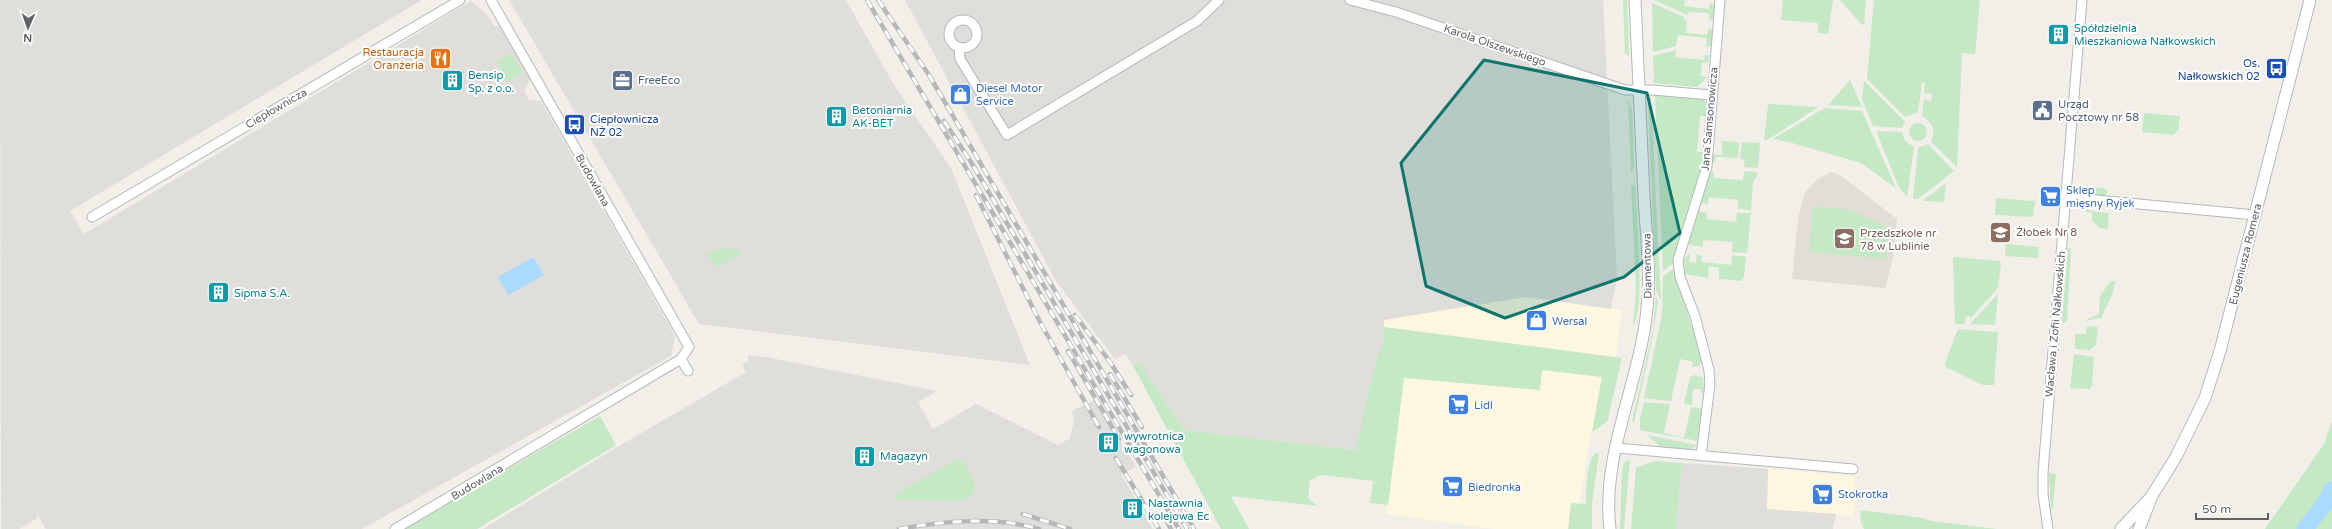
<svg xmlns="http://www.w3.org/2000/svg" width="2332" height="529" font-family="'Varela Round',sans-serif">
  <rect width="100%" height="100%" fill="#f1efe8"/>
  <!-- commercial -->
  <path fill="#fef7e0" d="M 1526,297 L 1622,310 L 1616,357 L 1384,327 L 1384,320 Z
    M 1542,370 L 1602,377 L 1574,529 L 1495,529 L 1386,514 L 1404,378 L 1540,390 Z
    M 1768,469 L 1855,476 L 1854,516 L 1767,509 Z"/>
  <!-- industrial -->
  <path fill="#e0deda" d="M 0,0 L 422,0 L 70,211 L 84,234 L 471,1 L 487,14 L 495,27 L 499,25 L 530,80 L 524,91 L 529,100 L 541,101 L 675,336 L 671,356 L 362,529 L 46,529 L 35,510 L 38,518 L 19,529 L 1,529 Z
    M 509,0 L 846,0 L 894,85 L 951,168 L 1030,365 L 699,324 Z
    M 905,0 L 1603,0 L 1617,278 L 1611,309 L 1526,297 L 1384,320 L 1384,338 L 1357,450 L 1184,430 L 1140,363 L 1132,364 L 1125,354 L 1115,359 L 1056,281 Z
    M 747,355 L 771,358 L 937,391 L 918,402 L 933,429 L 976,404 L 1058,445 L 1070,438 L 1074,421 L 1072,411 L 1095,400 L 1136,467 L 1121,474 L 1153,529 L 483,529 L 619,446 L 746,372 L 742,364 L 749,361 Z
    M 1682,463 L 1768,469 L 1767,509 L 1836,514 L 1833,529 L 1676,529 Z"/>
  <!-- education -->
  <path fill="#e1ded6" d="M 1831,172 L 1840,175 L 1897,219 L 1893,259 L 1885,288 L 1792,279 L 1798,218 L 1805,193 L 1816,180 Z"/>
  <!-- green -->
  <path fill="#c5e8c5" d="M 1623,0 L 1627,0 L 1629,56 L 1625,54 Z
    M 1654,0 L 1685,0 L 1684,6 L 1709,9 L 1710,3 L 1715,5 L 1715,18 L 1709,21 L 1709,13 L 1688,12 L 1688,15 Z
    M 1783,0 L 1833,0 L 1828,34 L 1818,33 L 1818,23 L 1781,20 Z
    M 1840,0 L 1866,0 L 1864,25 L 1861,24 Z
    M 1874,0 L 1980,0 L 1975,54 L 1962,53 L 1957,167 L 1931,142 C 1936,131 1933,122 1922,116 L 1924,97 L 1925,100 L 1931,101 L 1932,94 L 1926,93 L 1924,95 L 1925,83 L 1922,82 L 1918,112 L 1905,117 L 1867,79 Z
    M 1652,3 L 1684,17 L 1684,20 L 1687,21 L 1686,33 L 1707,35 L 1708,29 L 1711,29 L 1714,32 L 1712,46 L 1706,47 L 1707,38 L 1678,35 L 1676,46 L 1653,52 Z
    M 1676,50 L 1675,57 L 1704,60 L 1705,55 L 1709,55 L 1708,63 L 1702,62 L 1701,76 L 1707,77 L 1697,87 L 1654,83 L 1653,56 Z
    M 511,53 L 523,73 L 508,82 L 497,62 Z
    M 1850,80 L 1862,107 L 1829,105 L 1829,104 Z
    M 1864,81 L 1905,122 L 1902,128 L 1873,126 L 1862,99 Z
    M 1655,95 L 1703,99 L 1707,104 L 1706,116 L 1700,116 L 1697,152 L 1703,152 L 1702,169 L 1674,263 L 1663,271 Z
    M 1651,96 L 1661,300 L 1656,290 L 1648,101 Z
    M 1628,100 L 1632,109 L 1634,167 L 1631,173 Z
    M 1771,104 L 1817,107 L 1817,108 L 1767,140 L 1764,140 L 1768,105 Z
    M 1825,108 L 1862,111 L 1896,188 L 1861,163 L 1789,142 L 1773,139 Z
    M 2144,113 L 2180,116 L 2178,130 L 2173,135 L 2142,132 Z
    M1909 132a9 9 0 1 1 18 0a9 9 0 1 1-18 0Z
    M 1876,131 L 1902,132 L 1905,141 L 1914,147 L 1907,197 L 1899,187 Z
    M 1722,141 L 1739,142 L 1738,158 L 1716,157 L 1715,162 L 1711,162 L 1711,154 L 1722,155 Z
    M 1742,142 L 1760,143 L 1758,168 L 1744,167 L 1745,159 L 1740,159 Z
    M 1928,144 L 1954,171 L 1918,199 L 1913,199 L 1918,148 Z
    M 1711,170 L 1714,172 L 1714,178 L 1743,180 L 1744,171 L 1757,172 L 1757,176 L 1753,181 L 1751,210 L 1738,209 L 1738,200 L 1709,197 L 1708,204 L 1702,203 L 1701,200 Z
    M 1946,183 L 1944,202 L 1924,201 L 1923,200 Z
    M 1631,184 L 1635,186 C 1636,211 1646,309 1633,325 L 1636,290 Z
    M 2077,187 L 2103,188 L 2108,192 L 2104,196 L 2079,193 L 2077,192 Z
    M 1996,198 L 2035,201 L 2033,217 L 1995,215 Z
    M 2087,204 L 2089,204 L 2089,211 L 2109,213 L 2108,229 L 2099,228 L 2092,220 L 2092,213 L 2086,212 Z
    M 1813,207 L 1847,209 L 1888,227 L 1886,259 L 1809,252 Z
    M 1698,211 L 1707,213 L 1707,219 L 1736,222 L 1737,213 L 1751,213 L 1747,253 L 1732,252 L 1733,242 L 1703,240 L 1703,247 L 1690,245 L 1688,241 Z
    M 2006,244 L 2039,247 L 2038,258 L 2005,256 Z
    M 723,248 L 739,250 L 742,254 L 717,267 L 706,254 Z
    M 2068,248 L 2071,249 L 2067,322 L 2062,322 Z
    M 1690,253 L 1689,262 L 1696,263 L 1697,254 L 1702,256 L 1701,262 L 1731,265 L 1732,255 L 1746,257 L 1744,277 L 1741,281 L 1719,279 L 1719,268 L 1709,266 L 1708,278 L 1685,274 L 1684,259 Z
    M 1955,257 L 1999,261 L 2001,263 L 1998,288 L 1970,319 L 1970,316 L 1966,316 L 1964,324 L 1955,324 L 1953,258 Z
    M 1676,267 L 1680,288 L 1702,360 L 1699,366 L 1692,367 L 1693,362 L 1680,359 L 1671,401 L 1644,398 L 1662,315 L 1663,276 Z
    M 2111,281 L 2115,281 L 2113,293 L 2101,318 L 2084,321 L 2099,314 L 2100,296 Z
    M 1998,294 L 1995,325 L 1970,324 Z
    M 1656,296 L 1658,301 L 1652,340 L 1634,422 L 1632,421 L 1653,330 Z
    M 2087,326 L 2098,327 L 2096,345 L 2090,350 L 2075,349 L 2075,334 L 2086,334 Z
    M 1384,327 L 1622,358 L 1607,422 L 1592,432 L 1602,377 L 1542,370 L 1540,390 L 1404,378 L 1388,505 L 1370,503 L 1373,481 L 1321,475 L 1310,480 L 1308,498 L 1318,506 L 1231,496 L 1249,529 L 1221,529 L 1132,364 L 1140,363 L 1184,430 L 1356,450 L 1372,376 L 1384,338 Z
    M 1958,329 L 1998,332 L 1994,385 L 1983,385 L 1946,367 L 1945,363 Z
    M 2074,354 L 2094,357 L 2092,386 L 2090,389 L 2070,388 Z
    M 1695,375 L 1703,378 L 1704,393 L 1701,393 L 1701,389 L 1693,389 L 1692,405 L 1684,404 L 1690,377 Z
    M 1644,402 L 1670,404 L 1664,433 L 1684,438 L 1691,407 L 1703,409 L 1698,441 L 1640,430 L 1640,419 Z
    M 600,416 L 616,445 L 477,529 L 403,529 Z
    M 2332,421 L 2332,529 L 2265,529 L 2324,444 Z
    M 1647,435 L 1697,445 L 1690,451 L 1663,449 Z
    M 1596,453 L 1599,453 L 1592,503 L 1592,529 L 1568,529 L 1571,503 L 1586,504 C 1586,493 1586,459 1596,453 Z
    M 957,459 C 966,460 976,482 975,491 L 969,498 L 958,501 L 896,500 L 896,494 Z
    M 1630,459 L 1624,529 L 1620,529 L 1622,470 L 1624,463 Z
    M 1654,461 L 1682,463 L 1676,529 L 1631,529 L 1636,468 Z
    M 2049,473 L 2056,474 L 2053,507 L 2051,509 Z
    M 1861,510 L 1923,518 L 1931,521 L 1997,529 L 1864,529 L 1860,519 Z"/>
  <!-- water -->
  <path fill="#aadaff" d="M 533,257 L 544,275 L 508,295 L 498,277 Z"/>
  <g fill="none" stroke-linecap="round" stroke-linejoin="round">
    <!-- river -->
    <path stroke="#aadaff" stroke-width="17" d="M 2305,529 L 2326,502 L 2332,490"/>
    <defs>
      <path id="minor" d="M 1350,0 L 1396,12 L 1625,90 L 1653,90 L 1711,95
        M949 34a14 14 0 1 1 28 0a14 14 0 1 1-28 0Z
        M 959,47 L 960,59 L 1007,135 L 1197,21 L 1219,0
        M 2065,197 L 2255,215
        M 92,217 L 460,0
        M 681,359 L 688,371
        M 1617,448 L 1853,469
        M 1701,456 L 1710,384 L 1709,370 L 1695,316 L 1680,277 L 1678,260 L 1707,166 L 1720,0
        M 395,529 L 681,359 L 689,347 L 491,0
        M 2048,529 L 2043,494 L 2043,472 L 2082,0"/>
      <path id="tertiary" d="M 1610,529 C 1601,454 1640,382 1647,309 C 1651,272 1646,234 1644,197 C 1641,131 1638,66 1635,0
        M 2121,529 L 2151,497 L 2176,457 L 2205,398 L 2220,351 L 2310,0
        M 2139,529 L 2150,501"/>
    </defs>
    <!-- minor casing -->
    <use href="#minor" stroke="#b5b8bc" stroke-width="11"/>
    <!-- tertiary casing -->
    <use href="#tertiary" stroke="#b5b8bc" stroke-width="13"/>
    <!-- minor -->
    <use href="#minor" stroke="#fff" stroke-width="9"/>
    <!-- tertiary -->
    <use href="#tertiary" stroke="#fff" stroke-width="11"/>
    <defs>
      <path id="rail" d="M 867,0 L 1179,529
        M 878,0 L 929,75 L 1194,529
        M 944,121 L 971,162 L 1187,529
        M 976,195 L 1040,322 L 1099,427
        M 1075,315 L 1110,362 L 1131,395
        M 1068,351 L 1119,439
        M 1110,374 L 1142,427
        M 1116,458 L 1159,529
        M 1023,514 L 1070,529
        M 1163,514 L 1171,529
        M 899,529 C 944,521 994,516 1039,529"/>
    </defs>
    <!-- rail casing -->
    <use href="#rail" stroke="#b6b7b8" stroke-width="4.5"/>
    <!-- rail -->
    <use href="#rail" stroke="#fff" stroke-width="3" stroke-dasharray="9" stroke-linecap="butt"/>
  </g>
  <!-- marked area -->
  <path fill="#0f766e" fill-opacity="0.2" stroke="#0f766e" stroke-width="3" stroke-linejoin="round" d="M 1484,60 L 1647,93 L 1680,233 L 1624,277 L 1505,318 L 1426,286 L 1401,163 Z"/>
  <!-- icons -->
  <defs>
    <symbol id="building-square" viewBox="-11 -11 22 22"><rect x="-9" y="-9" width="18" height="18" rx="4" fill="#0f9aa8" stroke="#fff"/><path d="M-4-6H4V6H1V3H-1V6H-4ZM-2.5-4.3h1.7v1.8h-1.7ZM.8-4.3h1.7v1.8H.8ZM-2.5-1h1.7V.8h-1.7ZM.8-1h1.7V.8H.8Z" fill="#fff"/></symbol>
    <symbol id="restaurant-square" viewBox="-11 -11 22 22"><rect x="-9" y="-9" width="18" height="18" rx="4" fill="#e8710a" stroke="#fff"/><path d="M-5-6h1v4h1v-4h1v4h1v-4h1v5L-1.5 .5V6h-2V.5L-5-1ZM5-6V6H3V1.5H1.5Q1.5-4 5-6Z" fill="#fff"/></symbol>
    <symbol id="bus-square" viewBox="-11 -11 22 22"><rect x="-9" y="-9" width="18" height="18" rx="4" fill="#1a4fb4" stroke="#fff"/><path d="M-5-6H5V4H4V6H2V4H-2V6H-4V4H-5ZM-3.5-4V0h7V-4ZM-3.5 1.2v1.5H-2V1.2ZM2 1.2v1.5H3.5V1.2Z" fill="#fff"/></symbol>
    <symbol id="office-square" viewBox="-11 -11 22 22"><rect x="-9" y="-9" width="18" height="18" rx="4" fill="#5c6f8a" stroke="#fff"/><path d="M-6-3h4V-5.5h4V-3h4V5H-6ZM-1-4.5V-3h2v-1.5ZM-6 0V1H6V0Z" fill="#fff"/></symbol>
    <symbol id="shop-square" viewBox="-11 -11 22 22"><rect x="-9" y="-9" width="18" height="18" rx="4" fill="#3f7fe0" stroke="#fff"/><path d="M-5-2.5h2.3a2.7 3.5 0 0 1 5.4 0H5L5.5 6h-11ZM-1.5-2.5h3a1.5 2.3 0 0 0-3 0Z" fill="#fff"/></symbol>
    <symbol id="civic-square" viewBox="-11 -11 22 22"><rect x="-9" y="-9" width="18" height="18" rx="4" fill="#5c6f8a" stroke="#fff"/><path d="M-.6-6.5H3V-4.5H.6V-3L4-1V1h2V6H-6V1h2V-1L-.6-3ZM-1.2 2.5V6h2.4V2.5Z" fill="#fff"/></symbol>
    <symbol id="supermarket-square" viewBox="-11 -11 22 22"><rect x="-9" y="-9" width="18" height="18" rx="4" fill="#3f7fe0" stroke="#fff"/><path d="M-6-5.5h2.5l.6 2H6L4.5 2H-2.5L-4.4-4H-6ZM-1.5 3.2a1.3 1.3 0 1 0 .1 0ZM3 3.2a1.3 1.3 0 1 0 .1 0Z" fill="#fff"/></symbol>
    <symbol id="school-square" viewBox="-11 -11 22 22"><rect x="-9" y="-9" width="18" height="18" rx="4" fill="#8d6e63" stroke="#fff"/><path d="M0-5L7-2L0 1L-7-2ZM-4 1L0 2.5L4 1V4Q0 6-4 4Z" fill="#fff"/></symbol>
  </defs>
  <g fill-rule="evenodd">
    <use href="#building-square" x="2046" y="22" width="25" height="25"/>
    <use href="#restaurant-square" x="428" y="46" width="25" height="25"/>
    <use href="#bus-square" x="2264" y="56" width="25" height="25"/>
    <use href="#office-square" x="610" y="68" width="25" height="25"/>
    <use href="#building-square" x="440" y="68" width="25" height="25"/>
    <use href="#shop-square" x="948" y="82" width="25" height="25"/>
    <use href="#civic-square" x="2030" y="98" width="25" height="25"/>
    <use href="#building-square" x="824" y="104" width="25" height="25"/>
    <use href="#bus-square" x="562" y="112" width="25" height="25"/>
    <use href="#supermarket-square" x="2038" y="184" width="25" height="25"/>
    <use href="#school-square" x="1988" y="220" width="25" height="25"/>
    <use href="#school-square" x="1832" y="226" width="25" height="25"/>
    <use href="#building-square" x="206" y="280" width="25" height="25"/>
    <use href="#shop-square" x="1524" y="308" width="25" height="25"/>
    <use href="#supermarket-square" x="1446" y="392" width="25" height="25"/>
    <use href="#building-square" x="1096" y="430" width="25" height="25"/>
    <use href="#building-square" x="852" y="444" width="25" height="25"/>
    <use href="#supermarket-square" x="1440" y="474" width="25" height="25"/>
    <use href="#supermarket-square" x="1810" y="482" width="25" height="25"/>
    <use href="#building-square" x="1120" y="496" width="25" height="25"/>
  </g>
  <g text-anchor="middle" stroke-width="4" stroke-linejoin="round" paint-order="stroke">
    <!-- culture labels -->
    <g font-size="11" fill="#0d838f" stroke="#fff" text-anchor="start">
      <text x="2074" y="32">Spółdzielnia<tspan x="2074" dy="13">Mieszkaniowa Nałkowskich</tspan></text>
      <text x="468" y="79">Bensip<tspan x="468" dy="13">Sp. z o.o.</tspan></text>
      <text x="852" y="114">Betoniarnia<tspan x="852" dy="13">AK-BET</tspan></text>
      <text x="234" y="297">Sipma S.A.</text>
      <text x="1124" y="440">wywrotnica<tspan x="1124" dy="13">wagonowa</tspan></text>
      <text x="880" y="460">Magazyn</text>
      <text x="1148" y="507">Nastawnia<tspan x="1148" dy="13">kolejowa Ec</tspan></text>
    </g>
    <!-- street labels -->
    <g font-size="11" fill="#5f6368" stroke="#fff">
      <text transform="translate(1495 45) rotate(19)" y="4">Karola Olszewskiego</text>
      <text transform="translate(276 108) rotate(-30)" y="4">Ciepłownicza</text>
      <text transform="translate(1709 119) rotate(-85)" y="4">Jana Samsonowicza</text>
      <text transform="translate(593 180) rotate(61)" y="4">Budowlana</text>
      <text transform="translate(2245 254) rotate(-76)" y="4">Eugeniusza Romera</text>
      <text transform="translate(1647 266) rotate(-91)" y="4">Diamentowa</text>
      <text transform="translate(2055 324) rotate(-85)" y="4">Wacława i Zofii Nałkowskich</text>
      <text transform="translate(477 482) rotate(-31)" y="4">Budowlana</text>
    </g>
    <!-- food labels -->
    <g font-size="11" fill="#c56008" stroke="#fff" text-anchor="end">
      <text x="424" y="56">Restauracja<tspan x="424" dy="13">Oranżeria</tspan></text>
    </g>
    <!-- transit labels -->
    <g font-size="11" fill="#164399" stroke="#fff" text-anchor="end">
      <text x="2260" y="67">Os.<tspan x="2260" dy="13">Nałkowskich 02</tspan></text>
      <text x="590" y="123" text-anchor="start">Ciepłownicza<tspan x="590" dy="13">NŻ 02</tspan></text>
    </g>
    <!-- service labels -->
    <g font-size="11" fill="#4e5e75" stroke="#fff" text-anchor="start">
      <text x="638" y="84">FreeEco</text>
      <text x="2058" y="108">Urząd<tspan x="2058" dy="13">Pocztowy nr 58</tspan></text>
    </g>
    <!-- shop labels -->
    <g font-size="11" fill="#366cbe" stroke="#fff" text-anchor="start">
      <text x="976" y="92">Diesel Motor<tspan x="976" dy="13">Service</tspan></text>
      <text x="2066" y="194">Sklep<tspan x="2066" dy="13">mięsny Ryjek</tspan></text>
      <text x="1552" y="325">Wersal</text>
      <text x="1474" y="409">Lidl</text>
      <text x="1468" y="491">Biedronka</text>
      <text x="1838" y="498">Stokrotka</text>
    </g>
    <!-- education labels -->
    <g font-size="11" fill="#785e54" stroke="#fff" text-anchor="start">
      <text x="2016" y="236">Żłobek Nr 8</text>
      <text x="1860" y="237">Przedszkole nr<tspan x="1860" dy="13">78 w Lublinie</tspan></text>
    </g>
  </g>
  <!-- north arrow -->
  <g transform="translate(28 28) rotate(182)" stroke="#ffffff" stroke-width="3" paint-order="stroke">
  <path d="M0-3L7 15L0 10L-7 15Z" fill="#5f6368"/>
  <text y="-6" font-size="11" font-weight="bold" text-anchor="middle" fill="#5f6368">N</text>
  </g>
  <!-- scale -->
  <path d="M2196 513v6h72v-6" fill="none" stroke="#5f6368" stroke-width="2"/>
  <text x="2202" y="513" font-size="12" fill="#5f6368" stroke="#ffffff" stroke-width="3" paint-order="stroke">50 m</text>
</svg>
